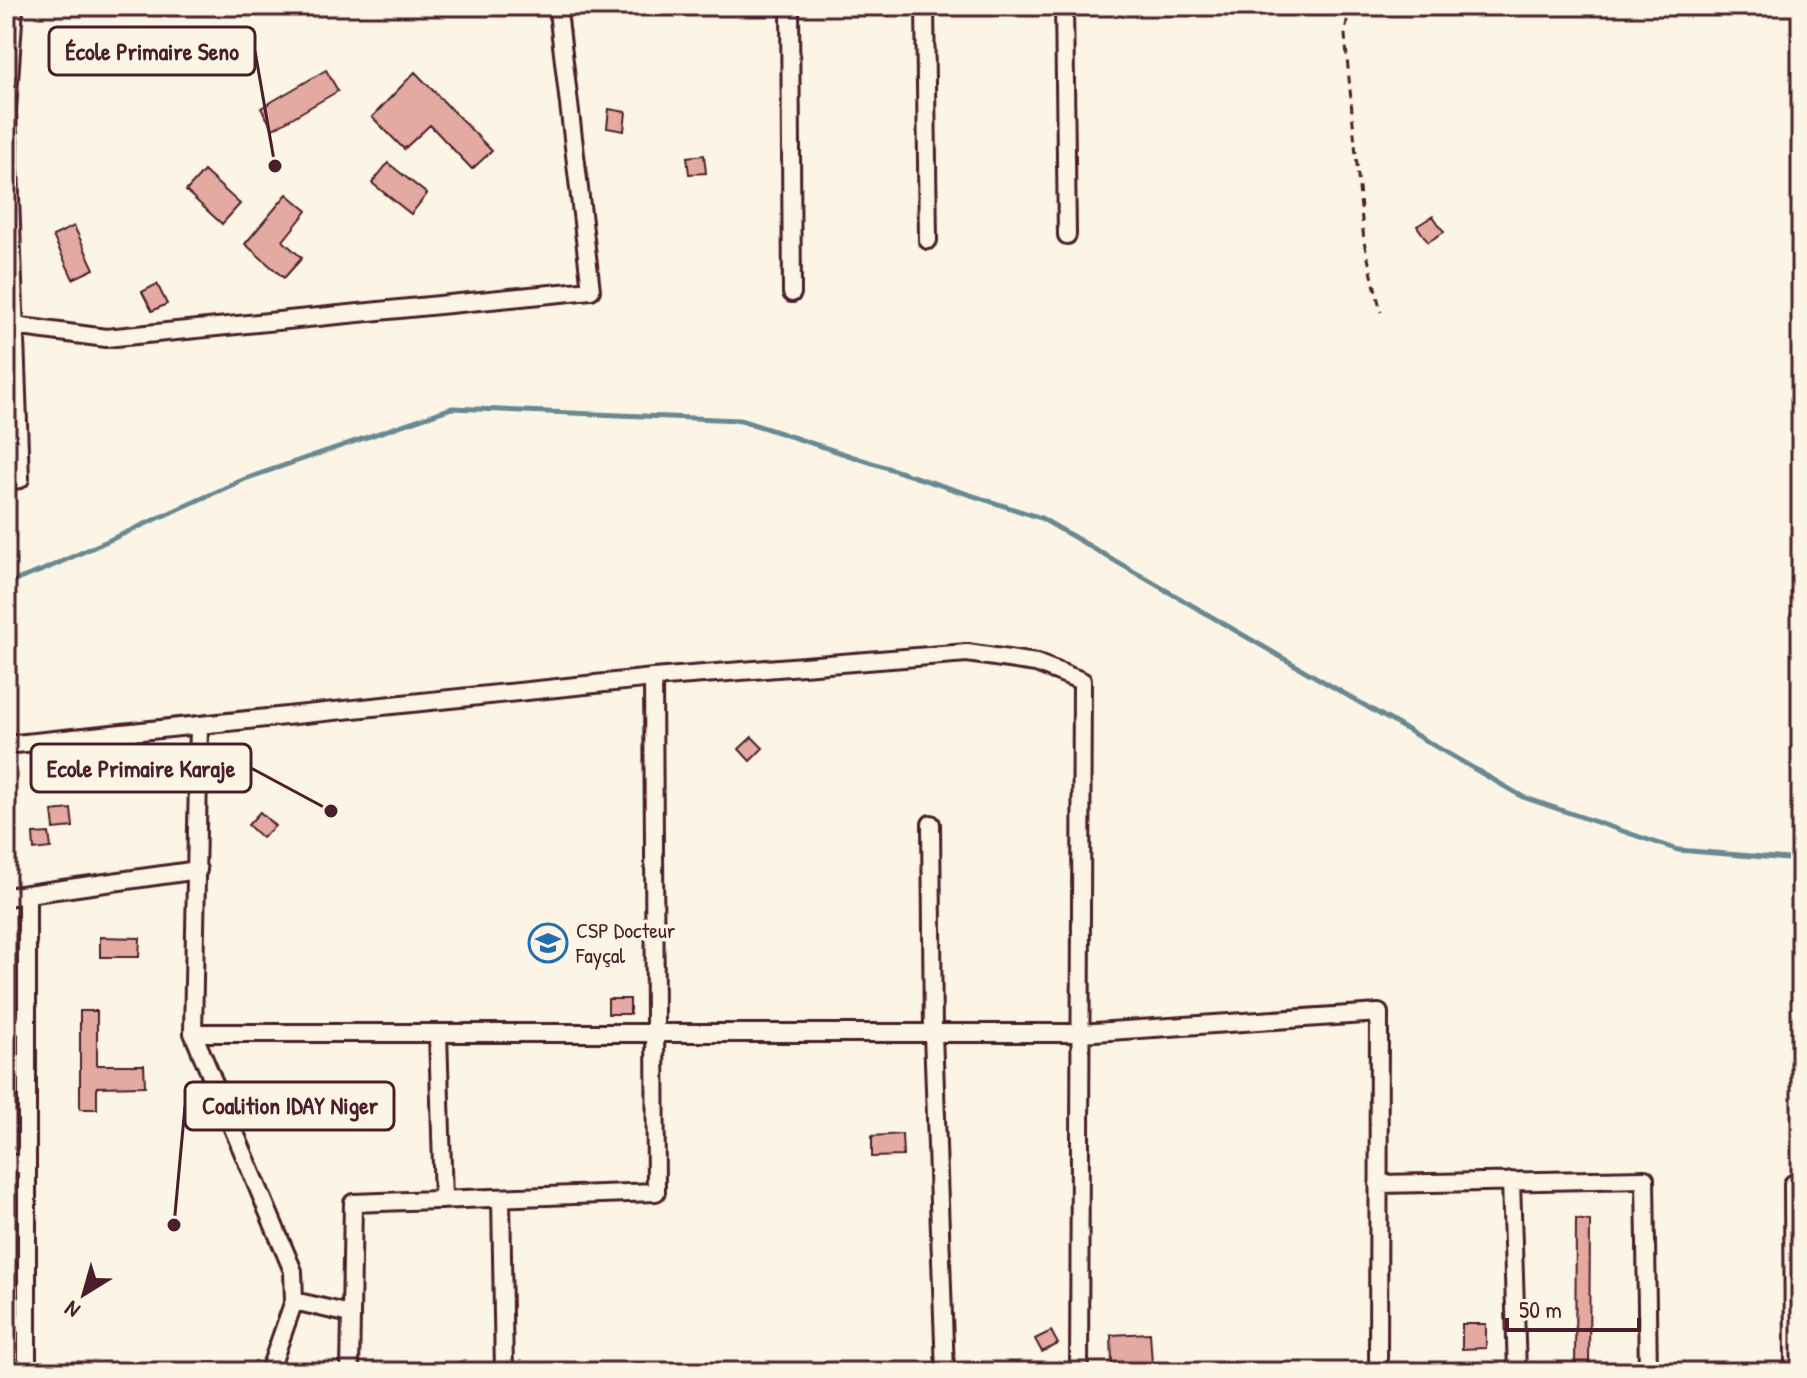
<svg xmlns="http://www.w3.org/2000/svg" width="1807" height="1378" font-family="'Patrick Hand',sans-serif">
  <rect width="100%" height="100%" fill="#fcf5e5"/>
  <filter id="ink" filterUnits="userSpaceOnUse"><feTurbulence type="fractalNoise" baseFrequency=".0125" numOctaves="2"/><feDisplacementMap in="SourceGraphic" scale="16" xChannelSelector="R" yChannelSelector="G"/><feConvolveMatrix kernelMatrix="1 2 1 2 8 2 1 2 1" color-interpolation-filters="sRGB"/></filter>
  <g filter="url(#ink)">
    <g fill="none" stroke-linecap="round" stroke-linejoin="round">
      <!-- stream -->
      <path stroke="#698991" stroke-width="5" d="M 6,584 L 43,570 L 245,479 L 452,408 L 740,420 L 1041,518 L 1523,797 L 1678,850 L 1801,860"/>
    </g>
    <!-- building -->
    <path fill="#e4aaa2" stroke="#4a1f2b" stroke-width="2" d="M 326,70 L 338,91 L 273,129 L 261,108 Z
      M 415,72 L 492,151 L 472,169 L 430,125 L 404,149 L 372,117 Z
      M 609,109 L 626,112 L 624,131 L 607,128 Z
      M 704,155 L 706,173 L 689,174 L 687,157 Z
      M 388,163 L 427,194 L 411,214 L 372,183 Z
      M 204,171 L 240,204 L 222,224 L 186,191 Z
      M 287,194 L 307,211 L 283,241 L 302,258 L 284,278 L 245,244 Z
      M 1433,216 L 1444,232 L 1428,242 L 1417,226 Z
      M 74,226 L 94,269 L 73,279 L 53,236 Z
      M 157,284 L 167,304 L 152,311 L 142,292 Z
      M 752,737 L 763,748 L 750,761 L 739,749 Z
      M 71,809 L 73,827 L 54,829 L 52,811 Z
      M 260,812 L 275,826 L 262,838 L 248,825 Z
      M 49,833 L 51,848 L 34,850 L 33,834 Z
      M 100,937 L 140,938 L 139,957 L 100,957 Z
      M 608,999 L 630,999 L 630,1014 L 608,1014 Z
      M 80,1011 L 97,1011 L 97,1065 L 144,1065 L 145,1086 L 97,1087 L 97,1109 L 80,1109 Z
      M 902,1134 L 903,1156 L 872,1157 L 872,1136 Z
      M 1576,1219 L 1590,1221 L 1589,1368 L 1575,1368 Z
      M 1462,1324 L 1486,1324 L 1486,1348 L 1462,1349 Z
      M 1051,1331 L 1058,1344 L 1042,1352 L 1035,1339 Z
      M 1150,1333 L 1152,1363 L 1112,1364 L 1111,1335 Z"/>
    <g fill="none" stroke-linecap="round" stroke-linejoin="round">
      <defs>
        <path id="street" d="M 790,6 L 792,293
          M 925,6 L 928,240
          M 1064,6 L 1067,235
          M 14,326 L 106,338 L 591,290 L 558,11 L 554,6
          M 6,481 L 20,479 L 7,111 L 14,6
          M 199,725 L 193,1033 L 293,1271 L 294,1301 L 350,1314
          M 6,745 L 653,678 L 967,653 L 1036,663 L 1082,681 L 1079,1372
          M 931,824 L 933,1033 L 945,1372
          M 6,897 L 198,870
          M 6,1025 L 27,1026
          M 193,1033 L 1080,1033 L 1379,1013 L 1378,1372
          M 438,1033 L 443,1200
          M 6,1163 L 27,1165
          M 1511,1181 L 1517,1372
          M 1378,1184 L 1645,1179 L 1648,1372
          M 1793,1184 L 1794,1372
          M 501,1198 L 504,1372
          M 6,1325 L 27,1322
          M 27,1372 L 27,894
          M 269,1372 L 294,1301
          M 350,1372 L 353,1203 L 656,1192 L 653,678"/>
      </defs>
      <!-- street casing -->
      <use href="#street" stroke="#4a1f2b" stroke-width="22"/>
      <!-- path -->
      <path stroke="#4a1f2b" stroke-width="3" stroke-dasharray="8 6" stroke-linecap="butt" d="M 1349,6 L 1345,35 L 1364,242 L 1381,312"/>
      <!-- street -->
      <use href="#street" stroke="#fcf5e5" stroke-width="16"/>
    </g>
  </g>
  <!-- icons -->
  <defs>
    <symbol id="school-ring" viewBox="-11 -11 22 22"><circle r="9.5" fill="#fcf5e5" stroke="#1f6fb2" stroke-width="1.5"/><path d="M0-5L7-2L0 1L-7-2ZM-4 1L0 2.5L4 1V4Q0 6-4 4Z" fill="#1f6fb2"/></symbol>
  </defs>
  <g fill-rule="evenodd">
    <use href="#school-ring" x="526" y="921" width="44" height="44"/>
  </g>
  <g text-anchor="middle" stroke-width="7" stroke-linejoin="round" paint-order="stroke">
    <!-- poi labels -->
    <g font-size="22" fill="#4a1f2b" stroke="#fcf5e5" text-anchor="start">
      <text x="576" y="938">CSP Docteur<tspan x="576" dy="25">Fayçal</tspan></text>
    </g>
  </g>
  <!-- callouts -->
  <path fill="none" stroke="#4a1f2b" stroke-width="3" d="M275 166L255 51M331 811L251 768M174 1225L185 1106"/>
  <g fill="#4a1f2b" stroke="#fcf5e5" stroke-width="3">
    <circle cx="275" cy="166" r="8"/>
    <circle cx="331" cy="811" r="8"/>
    <circle cx="174" cy="1225" r="8"/>
  </g>
  <g fill="#fcf5e5" stroke="#4a1f2b" stroke-width="3">
    <rect x="49" y="27" width="206" height="48" rx="8"/>
    <rect x="31" y="744" width="220" height="48" rx="8"/>
    <rect x="185" y="1082" width="209" height="48" rx="8"/>
  </g>
  <g font-size="24" text-anchor="middle" font-weight="bold" fill="#4a1f2b">
    <text x="152" y="60">École Primaire Seno</text>
    <text x="141" y="777">Ecole Primaire Karaje</text>
    <text x="290" y="1114">Coalition IDAY Niger</text>
  </g>
  <!-- margin -->
  <rect width="1807" height="1378" fill="none" stroke="#fcf5e5" stroke-width="32"/>
  <rect x="16" y="16" width="1775" height="1346" fill="none" stroke="#4a1f2b" stroke-width="3" filter="url(#ink)"/>
  <!-- north arrow -->
  <g transform="translate(84 1294) rotate(217)" stroke="#fcf5e5" stroke-width="6" paint-order="stroke">
  <path d="M0-6L14 30L0 20L-14 30Z" fill="#4a1f2b"/>
  <text y="-12" font-size="22" font-weight="bold" text-anchor="middle" fill="#4a1f2b">N</text>
  </g>
  <!-- scale -->
  <path d="M1507 1318v12h132v-12" fill="none" stroke="#4a1f2b" stroke-width="4"/>
  <text x="1519" y="1318" font-size="24" fill="#4a1f2b" stroke="#fcf5e5" stroke-width="6" paint-order="stroke">50 m</text>
</svg>
